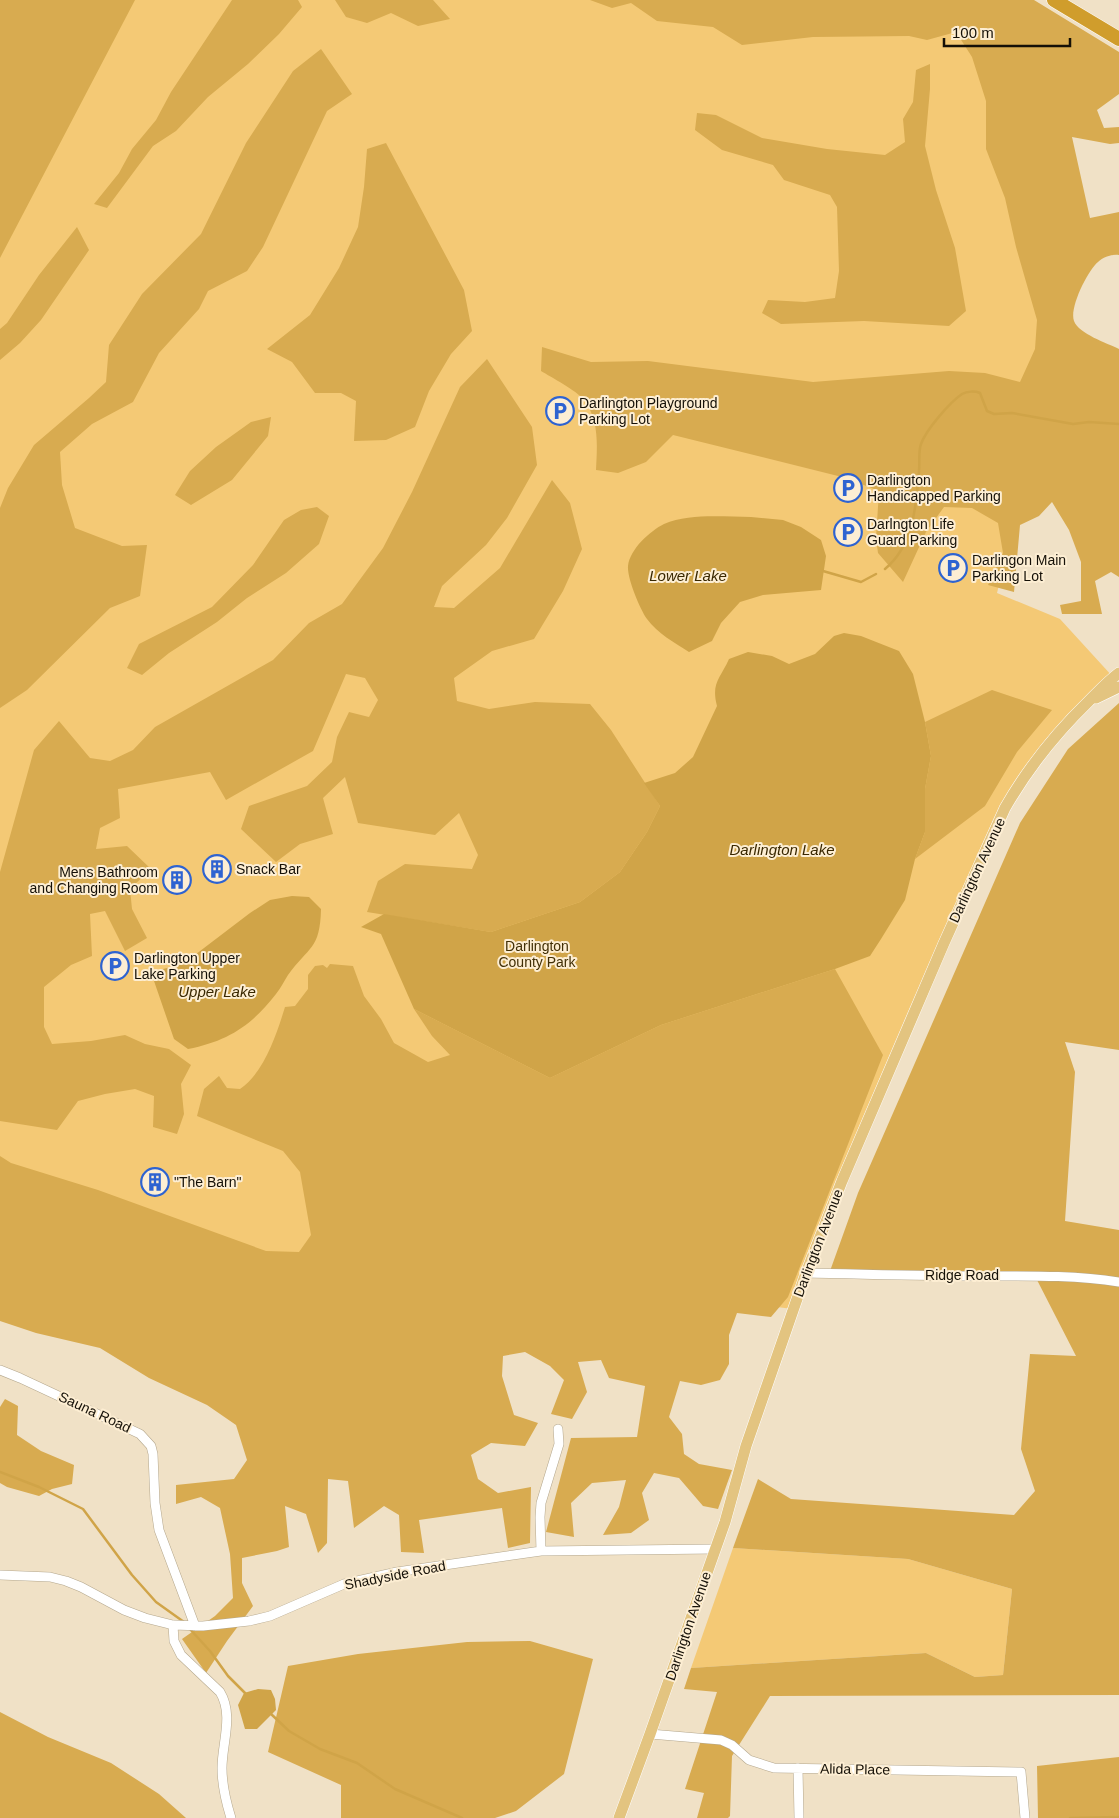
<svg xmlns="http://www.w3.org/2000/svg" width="1119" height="1818" font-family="Arial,sans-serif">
  <rect width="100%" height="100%" fill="#f0e1c6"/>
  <!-- green -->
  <path fill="#f4c975" d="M 129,0 L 667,0 L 954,26 L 976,39 L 1042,272 L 1034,443 L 997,593 L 1060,619 L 1113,677 L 1017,788 L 793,1309 L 759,1305 L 583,1334 L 0,1183 L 0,252 Z
    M 733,1548 L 908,1559 L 1012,1589 L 1003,1675 L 975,1677 L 926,1653 L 691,1668 Z"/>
  <!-- forest -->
  <path fill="#d8ab50" d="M 0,0 L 135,0 L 0,258 Z
    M 232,0 L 298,0 L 302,7 L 279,34 L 248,64 L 208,97 L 176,131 L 153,146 L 107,208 L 94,204 L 119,173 L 132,149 L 156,120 L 171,92 Z
    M 335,0 L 433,0 L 450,19 L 418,26 L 391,13 L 367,23 L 346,17 Z
    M 590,0 L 1034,0 L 1119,52 L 1119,94 L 1097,110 L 1104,128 L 1119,127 L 1119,143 L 1110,144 L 1072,137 L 1090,218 L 1119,212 L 1119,255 C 1112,254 1103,257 1098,262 C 1088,270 1069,308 1074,321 C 1079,334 1107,343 1119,349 L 1119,577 L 1111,572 L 1095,581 L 1102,614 L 1062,614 L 1060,605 L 1081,601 L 1081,562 L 1069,530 L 1052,502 L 1039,516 L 1020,525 L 1014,592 L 988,585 L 1003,553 L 998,523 L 972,508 L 944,507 L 926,532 L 903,582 L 878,553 L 876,538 L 879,491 L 846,478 L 673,435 L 646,462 L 618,473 L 596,470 C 597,447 600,419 583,399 C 577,391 551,377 541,371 L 542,347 L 591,362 L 648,361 L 813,382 L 949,371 L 985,373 L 1020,382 L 1035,349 L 1037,320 L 1016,247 L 1005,198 L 986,149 L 986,101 L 972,57 L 956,32 L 927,40 L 909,36 L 813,37 L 742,45 L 713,27 L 657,21 L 631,3 L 612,8 Z
    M 321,49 L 352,94 L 327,111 L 263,247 L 247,271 L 208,291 L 199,309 L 159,353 L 133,402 L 92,424 L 60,452 L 62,485 L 75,528 L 122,546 L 147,545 L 140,596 L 110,608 L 27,690 L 0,708 L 0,508 L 8,488 L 34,445 L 89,398 L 106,382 L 109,345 L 142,294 L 201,234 L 246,143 L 293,71 Z
    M 930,64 L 930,89 L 925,146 L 936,190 L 955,248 L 966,311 L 949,326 L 864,321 L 781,324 L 762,313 L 768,300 L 805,302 L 835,298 L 839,271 L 837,207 L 830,195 L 784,180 L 773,165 L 722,150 L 695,130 L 697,113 L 716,115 L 762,138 L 827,149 L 885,155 L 905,142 L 903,119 L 913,102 L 916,70 Z
    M 386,143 L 464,290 L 472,331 L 451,354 L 429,391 L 415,427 L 386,440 L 354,441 L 356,401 L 341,393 L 315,393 L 292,362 L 267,349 L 310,315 L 339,268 L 358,227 L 364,187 L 367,149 Z
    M 77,227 L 89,250 L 41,320 L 20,343 L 0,360 L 0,329 L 7,323 L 39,275 Z
    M 487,359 L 532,427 L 537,465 L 507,518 L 486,545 L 442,586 L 434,607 L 454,608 L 500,568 L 552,480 L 570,503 L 582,549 L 563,591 L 534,639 L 492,651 L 454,678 L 457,701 L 489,709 L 535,702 L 590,704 L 611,730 L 660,806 L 647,832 L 620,872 L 580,902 L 491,932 L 367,912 L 378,881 L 405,864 L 472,869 L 478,855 L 459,813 L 435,835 L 358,823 L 345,777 L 323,798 L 333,834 L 300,844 L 276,862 L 241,829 L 249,806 L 307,786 L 332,762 L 337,737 L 349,712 L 369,717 L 378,700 L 365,678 L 346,674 L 313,751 L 226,800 L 210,772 L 118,789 L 120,818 L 100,828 L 96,849 L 127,846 L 151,869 L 130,889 L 132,909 L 147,938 L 125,951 L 105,911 L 90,914 L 92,956 L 71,965 L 44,987 L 44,1027 L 52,1044 L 91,1041 L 125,1035 L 145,1044 L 169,1049 L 191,1065 L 181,1084 L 184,1114 L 177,1134 L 153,1127 L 154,1096 L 135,1089 L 105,1094 L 78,1101 L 57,1130 L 0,1121 L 0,872 L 34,750 L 59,721 L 90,758 L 110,761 L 133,750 L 155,727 L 273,660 L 309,623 L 342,604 L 383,548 L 412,492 L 460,387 Z
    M 271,417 L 268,436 L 232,480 L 191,505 L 175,495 L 190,471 L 216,447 L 251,422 Z
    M 317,507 L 329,516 L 319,544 L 286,573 L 247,598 L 217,622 L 169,653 L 142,675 L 127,668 L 139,644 L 212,607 L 253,565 L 284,520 L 301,510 Z
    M 992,690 L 1052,710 L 1017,752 L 985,806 L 915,859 L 925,832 L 925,789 L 931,756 L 925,722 Z
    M 1119,703 L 1119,1050 L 1065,1042 L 1075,1072 L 1065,1221 L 1119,1230 L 1119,1695 L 770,1696 L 732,1756 L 730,1816 L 728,1818 L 697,1818 L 704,1793 L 685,1789 L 717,1692 L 684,1689 L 691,1668 L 926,1653 L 975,1677 L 1003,1675 L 1012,1589 L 908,1559 L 733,1548 L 758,1479 L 791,1499 L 1014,1515 L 1035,1491 L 1021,1449 L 1030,1354 L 1076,1356 L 1036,1278 L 830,1271 L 858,1193 L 1020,823 L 1068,749 Z
    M 330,964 L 353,966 L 364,996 L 381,1019 L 394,1043 L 428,1062 L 450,1055 L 432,1036 L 414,1009 L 550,1078 L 661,1025 L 835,969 L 883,1055 L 788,1297 L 771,1317 L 737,1313 L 729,1335 L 729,1364 L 720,1380 L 701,1385 L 680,1381 L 669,1417 L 682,1434 L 684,1454 L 699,1464 L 732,1470 L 718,1509 L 703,1506 L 679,1478 L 654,1473 L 642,1493 L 649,1520 L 631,1533 L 603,1535 L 619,1507 L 626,1480 L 592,1483 L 571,1503 L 574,1537 L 546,1532 L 571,1438 L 637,1437 L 645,1386 L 609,1378 L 601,1360 L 578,1362 L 587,1392 L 572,1419 L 551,1414 L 564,1380 L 550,1366 L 525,1352 L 503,1356 L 502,1376 L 514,1415 L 538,1423 L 525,1446 L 491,1443 L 471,1455 L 478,1479 L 498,1493 L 531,1487 L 530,1543 L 508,1548 L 502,1508 L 419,1520 L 424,1553 L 401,1552 L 399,1515 L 384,1506 L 354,1528 L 348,1481 L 328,1479 L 327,1543 L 318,1553 L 306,1514 L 285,1506 L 289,1547 L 277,1551 L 242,1558 L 242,1583 L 253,1606 L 227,1641 L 206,1673 L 182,1639 L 215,1616 L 233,1598 L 230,1554 L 220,1508 L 201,1497 L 176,1504 L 176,1485 L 234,1479 L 247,1460 L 236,1425 L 207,1405 L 149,1378 L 100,1348 L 36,1333 L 0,1321 L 0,1156 L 11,1163 L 98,1190 L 266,1251 L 299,1252 L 311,1235 L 300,1172 L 283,1151 L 197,1116 L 204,1089 L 219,1076 L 227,1088 L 240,1089 C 264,1073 277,1033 285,1007 L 295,1006 L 308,989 L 308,975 L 315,966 L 323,965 L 327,968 Z
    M 5,1399 L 18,1406 L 17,1435 L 41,1451 L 74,1465 L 72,1484 L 52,1489 L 39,1496 L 7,1487 L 0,1483 L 0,1407 Z
    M 530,1641 L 593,1659 L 564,1774 L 516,1811 L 495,1818 L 341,1818 L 341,1785 L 268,1752 L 288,1666 L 358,1654 L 467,1642 Z
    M 0,1712 L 48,1737 L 111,1763 L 159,1794 L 186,1818 L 0,1818 Z
    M 1119,1757 L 1119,1818 L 1038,1818 L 1037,1766 Z"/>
  <!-- water -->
  <path fill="#d0a448" d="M 751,517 L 783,520 L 801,527 L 821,540 L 826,556 L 821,590 L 763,595 L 740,602 L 721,623 L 712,641 L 689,652 C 675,643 657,633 647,619 C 640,609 627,578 628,566 C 630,549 650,531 664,524 C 690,513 724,517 751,517 Z
    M 844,633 L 861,636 L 899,651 L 913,674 L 925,722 L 931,756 L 925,789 L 925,832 L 915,859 L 905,900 L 881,939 L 870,956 L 835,969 L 661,1025 L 550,1078 L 414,1009 L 381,934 L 361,927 L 384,914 L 491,932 L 580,902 L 620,872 L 647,832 L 660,806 L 644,783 L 675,773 L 693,757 L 717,706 C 711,683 720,679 729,659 L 748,652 L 772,656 L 789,664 L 815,654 L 834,636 Z
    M 292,896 L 309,897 L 321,909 C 320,950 309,946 288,975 C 284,981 281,988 276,994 C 251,1026 228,1041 188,1049 L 174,1039 L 154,981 L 159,970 L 183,964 L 250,913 L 270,900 Z
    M 258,1689 L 271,1690 L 275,1699 L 276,1710 L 257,1729 L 245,1729 L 238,1705 L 244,1693 Z"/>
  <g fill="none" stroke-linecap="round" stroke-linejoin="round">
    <!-- stream -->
    <path stroke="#d0a448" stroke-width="2.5" d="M 885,569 C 914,545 916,506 919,471 C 920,463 918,452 921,444 C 926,430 949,403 962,394 C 967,391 975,391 980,393 L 987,411 L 994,414 L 1012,413 L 1073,424 L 1089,422 L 1119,424
      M 823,571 L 861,582 L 876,574
      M 0,1472 L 39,1487 L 83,1509 L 132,1575 L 156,1602 L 184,1622
      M 189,1628 L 210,1651 L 228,1676 L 246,1694
      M 270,1713 L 289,1731 L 320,1749 L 357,1763 L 395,1789 L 462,1818
      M 1070,1818 L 1119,1817"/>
    <defs>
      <path id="minor" d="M 806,1273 C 864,1274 923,1276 982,1276 C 1027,1276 1074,1275 1119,1282
        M 0,1370 L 20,1378 L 140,1434 L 151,1446 L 153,1454 L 155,1503 L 159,1530 L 195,1626
        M 541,1551 L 540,1517 L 541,1503 L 559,1444 L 558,1429
        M 0,1575 L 50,1577 L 66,1581 L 81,1587 L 124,1610 L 145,1618 L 173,1625 L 203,1626 L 249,1621 L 270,1616 L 344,1584 L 397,1572 L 541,1551 L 715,1549
        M 173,1625 L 174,1641 L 181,1655 L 220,1692 C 234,1715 222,1743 222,1768 C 222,1785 226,1802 231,1818
        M 650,1734 L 721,1740 L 732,1745 L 749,1760 L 774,1768 L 1021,1772 L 1025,1818
        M 798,1768 L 799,1818"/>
      <path id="major" d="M 1096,698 L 1119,687
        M 619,1818 L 650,1734 L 725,1522 L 746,1446 L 806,1273 L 842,1181 L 944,943 L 1005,808 C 1028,768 1055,734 1088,702 C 1098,692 1108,681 1119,673"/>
      <path id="highway" d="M 1054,0 L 1119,39"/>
    </defs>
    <!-- minor casing -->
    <use href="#minor" stroke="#b4a78d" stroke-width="10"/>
    <!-- major casing -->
    <use href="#major" stroke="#fff" stroke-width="12"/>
    <!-- highway casing -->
    <use href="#highway" stroke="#fff" stroke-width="15"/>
    <!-- minor -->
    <use href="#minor" stroke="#fff" stroke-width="9"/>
    <!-- major -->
    <use href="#major" stroke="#e3c480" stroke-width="11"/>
    <!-- highway -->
    <use href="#highway" stroke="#d09d2c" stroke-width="14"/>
  </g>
  <!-- icons -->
  <defs>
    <symbol id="parking-ring" viewBox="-11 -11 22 22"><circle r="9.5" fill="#fdeed3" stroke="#2e63d1" stroke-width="1.5"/><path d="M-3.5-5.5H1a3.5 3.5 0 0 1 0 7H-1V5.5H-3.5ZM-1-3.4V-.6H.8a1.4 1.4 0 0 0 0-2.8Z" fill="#2e63d1"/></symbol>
    <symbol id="building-ring" viewBox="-11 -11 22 22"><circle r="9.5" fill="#fdeed3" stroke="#2e63d1" stroke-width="1.5"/><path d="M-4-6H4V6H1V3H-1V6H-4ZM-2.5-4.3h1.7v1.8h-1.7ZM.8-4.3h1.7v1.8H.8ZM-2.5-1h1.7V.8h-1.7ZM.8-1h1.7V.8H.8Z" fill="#2e63d1"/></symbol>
  </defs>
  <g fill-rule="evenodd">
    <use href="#parking-ring" x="544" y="395" width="32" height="32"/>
    <use href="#parking-ring" x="832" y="472" width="32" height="32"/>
    <use href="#parking-ring" x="832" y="516" width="32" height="32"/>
    <use href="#parking-ring" x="937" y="552" width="32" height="32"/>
    <use href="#building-ring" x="201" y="853" width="32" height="32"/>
    <use href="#building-ring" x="161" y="864" width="32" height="32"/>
    <use href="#parking-ring" x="99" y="950" width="32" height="32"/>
    <use href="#building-ring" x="139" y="1166" width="32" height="32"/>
  </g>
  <g text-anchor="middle" stroke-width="4" stroke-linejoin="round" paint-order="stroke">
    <!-- poi labels -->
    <g font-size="14" fill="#151007" stroke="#fdeed3" text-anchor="start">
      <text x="579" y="408">Darlington Playground<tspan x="579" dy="16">Parking Lot</tspan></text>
      <text x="867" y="485">Darlington<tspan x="867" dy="16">Handicapped Parking</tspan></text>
      <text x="867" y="529">Darlngton Life<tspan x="867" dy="16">Guard Parking</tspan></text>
      <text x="972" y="565">Darlingon Main<tspan x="972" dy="16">Parking Lot</tspan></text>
      <text x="236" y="874">Snack Bar</text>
      <text x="158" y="877" text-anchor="end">Mens Bathroom<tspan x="158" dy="16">and Changing Room</tspan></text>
      <text x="134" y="963">Darlington Upper<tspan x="134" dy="16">Lake Parking</tspan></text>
      <text x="174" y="1187">"The Barn"</text>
    </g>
    <!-- street labels -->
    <g font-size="14" fill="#151007" stroke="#fdeed3">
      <text transform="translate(977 870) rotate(-65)" y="5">Darlington Avenue</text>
      <text transform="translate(818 1243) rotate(-69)" y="5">Darlington Avenue</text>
      <text x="962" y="1280">Ridge Road</text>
      <text transform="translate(95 1412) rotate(25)" y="5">Sauna Road</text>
      <text transform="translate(395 1575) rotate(-11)" y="5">Shadyside Road</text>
      <text transform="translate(688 1626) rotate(-71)" y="5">Darlington Avenue</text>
      <text transform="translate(855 1769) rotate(1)" y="5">Alida Place</text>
    </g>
    <!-- park labels -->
    <g font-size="14" fill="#412f06" stroke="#fdeed3">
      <text x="537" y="951">Darlington<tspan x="537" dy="16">County Park</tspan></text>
    </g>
    <!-- water labels -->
    <g font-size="15" font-style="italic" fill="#392700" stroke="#fdeed3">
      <text x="688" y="581">Lower Lake</text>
      <text x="782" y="855">Darlington Lake</text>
      <text x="217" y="997">Upper Lake</text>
    </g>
  </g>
  <!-- scale -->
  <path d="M944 38v8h126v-8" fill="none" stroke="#151007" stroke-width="2.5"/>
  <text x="952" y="38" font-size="15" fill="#151007" stroke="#fdeed3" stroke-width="4" paint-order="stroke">100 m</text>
</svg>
